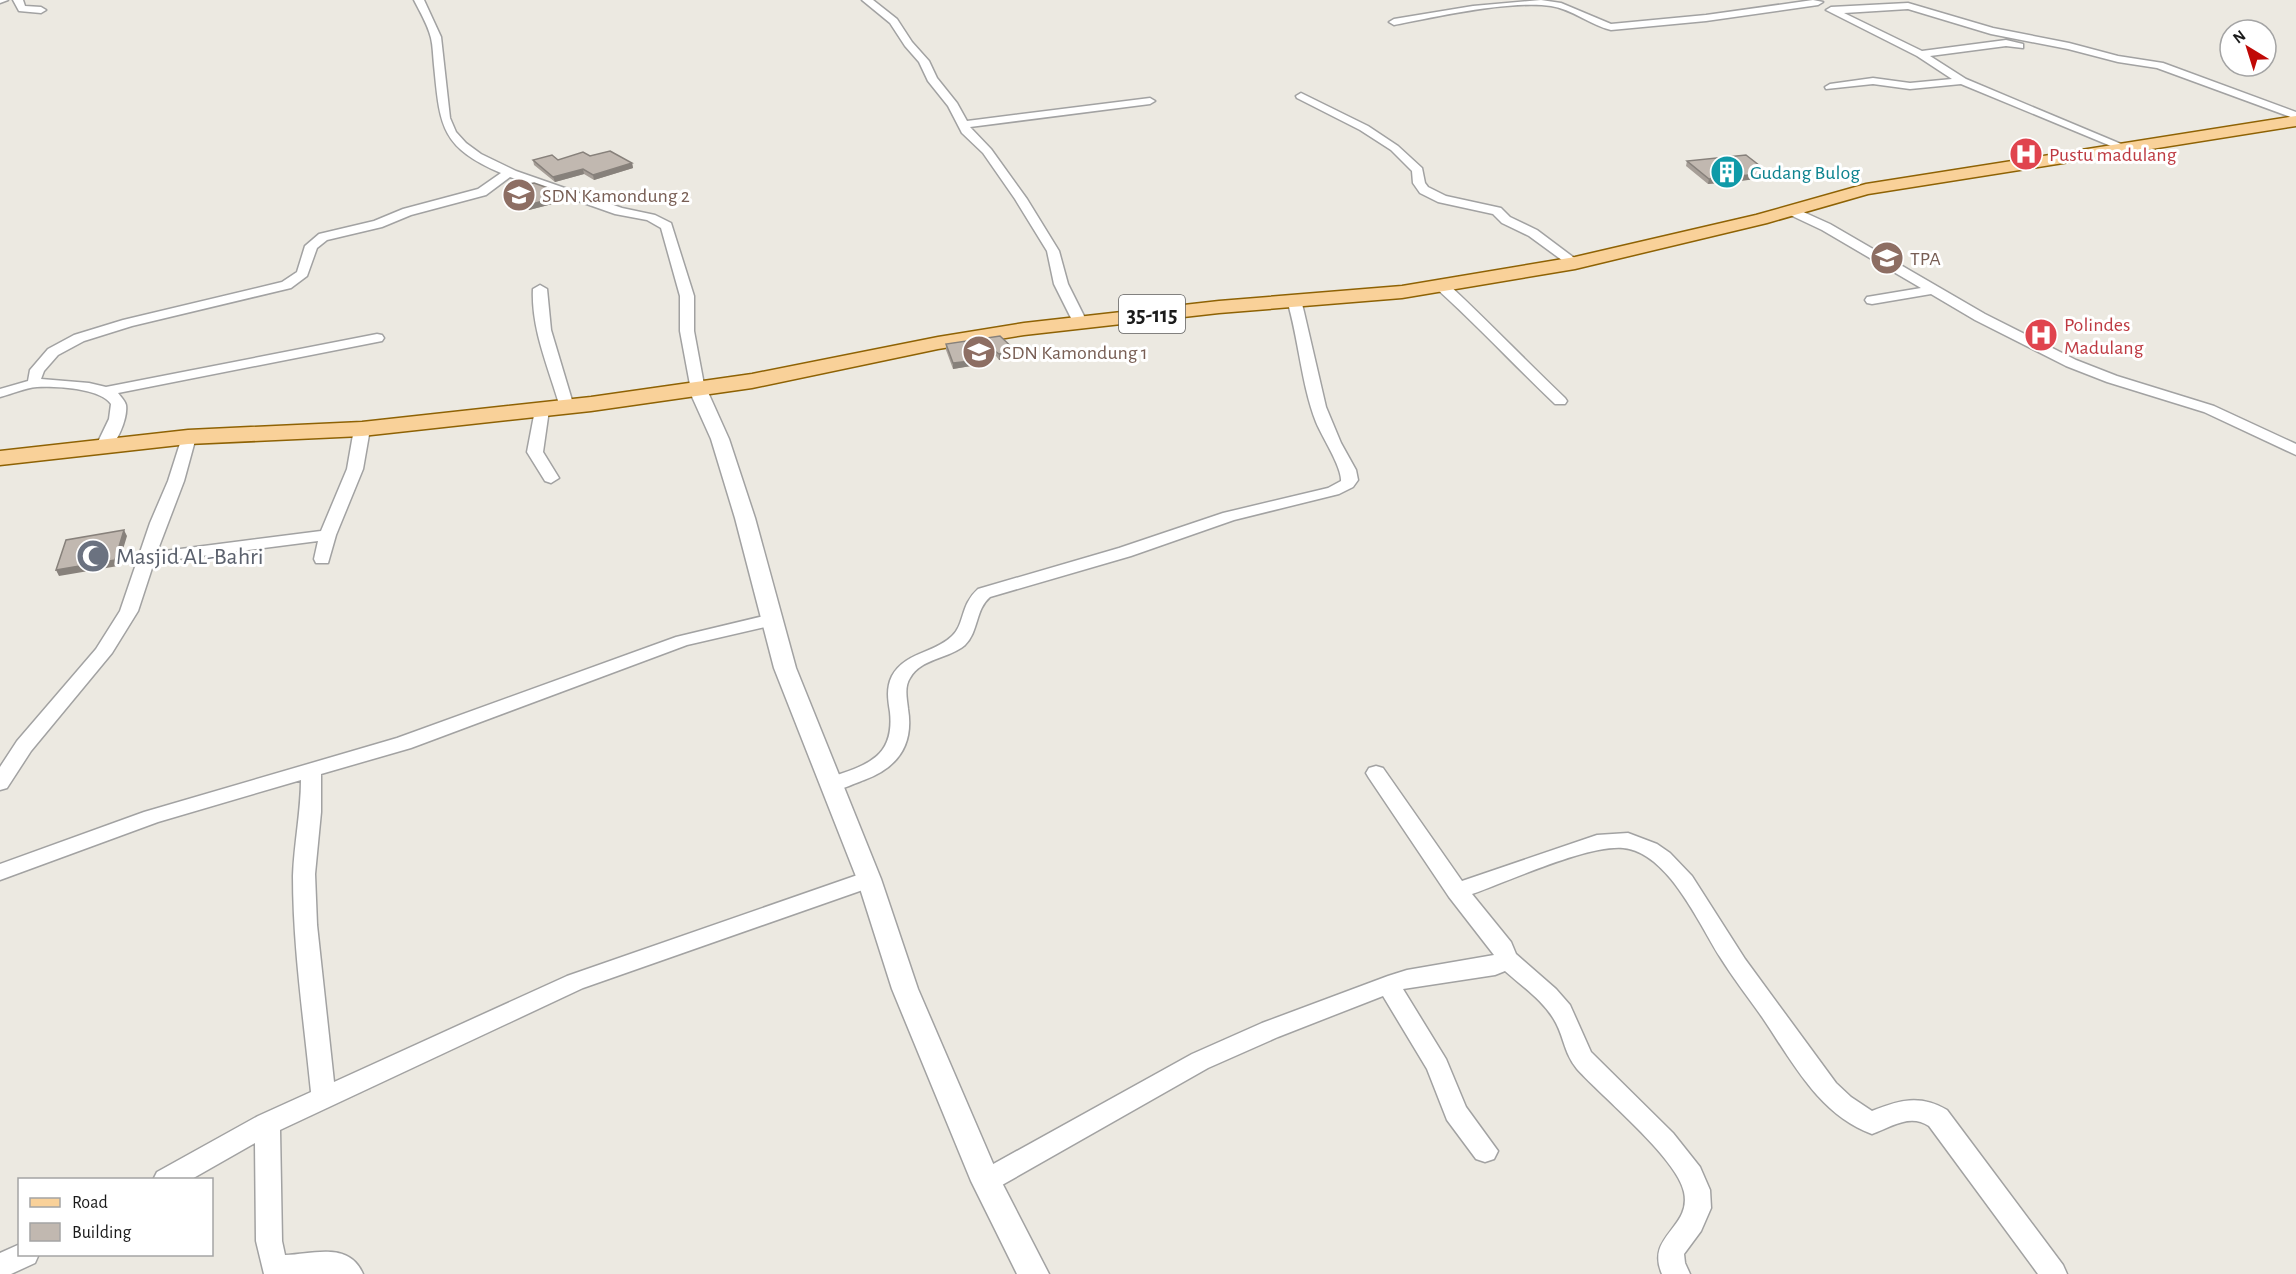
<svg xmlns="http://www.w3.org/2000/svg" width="2296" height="1274" font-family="'Alegreya Sans',sans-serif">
  <rect width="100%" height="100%" fill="#ece9e1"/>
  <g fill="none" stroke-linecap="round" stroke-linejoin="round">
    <defs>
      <path id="minor" d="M 0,0 L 8,0 L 0,3 Z
        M 13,0 L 23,0 L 25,6 L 41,7 L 46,10 L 41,13 L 19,11 Z
        M 414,0 L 424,0 L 441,37 L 450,118 L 456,132 L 466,143 L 481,154 L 516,171 L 622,208 L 655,215 L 671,223 L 694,296 L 694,331 L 705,390 L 703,393 L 693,393 L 691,390 L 680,331 L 680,296 L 661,228 L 647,220 L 615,214 L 510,177 L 486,195 L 411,215 L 382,227 L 327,240 L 317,248 L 307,276 L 291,288 L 132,326 L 84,341 L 58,355 L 44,371 L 41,379 L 89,383 L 106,387 L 377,334 L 382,335 L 384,338 L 382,341 L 118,393 C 121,397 125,401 126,405 C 128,418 116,448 104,451 L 96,446 L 109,419 L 111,404 C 100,388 55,386 37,387 C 25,388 12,394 0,397 L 0,389 L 28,381 L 30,370 L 48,349 L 74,335 L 123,320 L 282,282 L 297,272 L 305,246 L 319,234 L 374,221 L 403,209 L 478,189 L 501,173 C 440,147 440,125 434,65 C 433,56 433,46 431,38 C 428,25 420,12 414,0 Z
        M 862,0 L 873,0 L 897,19 L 912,42 L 929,61 L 937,78 L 957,103 L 967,121 L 1150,98 L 1155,101 L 1150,104 L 970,127 L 991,149 L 1027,199 L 1059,251 L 1068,284 L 1087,322 L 1085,325 L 1075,325 L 1073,322 L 1054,284 L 1047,251 L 1015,199 L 983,153 L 962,133 L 948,106 L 928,81 L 919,62 L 905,46 L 890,23 Z
        M 1541,0 L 1561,3 L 1611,24 L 1706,15 L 1813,0 L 1823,2 L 1818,5 L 1706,21 L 1611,30 C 1590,25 1572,9 1551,6 C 1510,0 1435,17 1394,25 L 1389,22 L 1394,19 L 1473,6 Z
        M 1908,3 L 1993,28 L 2069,43 L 2118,56 L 2163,63 L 2296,112 L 2296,119 L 2157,68 L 2118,62 L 2068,49 L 1991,34 L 1908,9 L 1844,13 L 1922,51 L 2006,40 L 2023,44 L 2023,48 L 2006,46 L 1930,56 L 1966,79 L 2133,149 L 2127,152 L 2123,151 L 1961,84 L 1910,89 L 1873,84 L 1826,89 L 1825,87 L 1830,84 L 1873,78 L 1910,83 L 1952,79 L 1917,56 L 1826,10 L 1831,7 Z
        M 1301,93 L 1368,126 L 1398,146 L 1422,168 L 1425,183 L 1428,187 L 1446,196 L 1501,208 L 1510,217 L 1537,230 L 1581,263 L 1580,266 L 1570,266 L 1529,236 L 1502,223 L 1493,214 L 1438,202 L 1420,193 L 1413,183 L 1412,171 L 1391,150 L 1360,130 L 1297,98 L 1296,96 Z
        M 1790,206 L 1830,224 L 1985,314 L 2076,360 L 2117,376 L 2214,406 L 2296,444 L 2296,455 L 2204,412 L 2107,382 L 2066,366 L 1975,320 L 1931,294 L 1872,304 L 1867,303 L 1865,300 L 1867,297 L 1921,288 L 1822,230 L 1786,213 L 1784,210 Z
        M 1442,282 L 1447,283 C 1487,320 1525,360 1565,398 L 1567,401 L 1565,404 L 1555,404 C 1515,366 1478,326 1437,289 L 1435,286 Z
        M 540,285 L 547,289 L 551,330 L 574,407 L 567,411 L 560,407 C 549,369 531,329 533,289 Z
        M 1294,296 L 1301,300 L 1304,312 L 1326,407 L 1341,443 L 1356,470 L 1358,480 L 1353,487 L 1339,494 L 1234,520 L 1131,556 L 990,597 C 975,610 979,631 965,645 C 949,659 921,658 910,678 C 904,687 907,699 908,709 C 914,745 897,768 864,780 C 852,784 838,793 825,789 L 822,784 L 825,779 C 863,766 895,760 890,712 C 888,700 886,688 892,676 C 905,652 933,654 952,636 C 965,624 960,605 978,589 L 1119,548 L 1223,513 L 1328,488 L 1341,481 C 1342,467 1322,437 1316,422 C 1301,383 1299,340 1287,300 Z
        M 542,406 L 549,410 L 543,452 L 559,478 L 551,483 L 545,481 L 527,452 L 535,410 Z
        M 362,424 L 370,429 L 363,469 L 336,535 L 328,563 L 316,563 L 314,559 L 318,541 L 154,562 L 138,611 L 112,653 L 31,751 L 7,788 L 0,790 L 0,767 L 17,741 L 96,649 L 120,611 L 150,523 L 168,481 L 183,434 L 193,434 L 196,437 L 184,481 L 157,552 L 321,531 L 347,469 L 354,429 Z
        M 772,614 L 778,616 L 781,620 L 778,624 L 687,645 L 411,748 L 321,774 L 321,812 L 315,874 L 317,925 L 334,1082 L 567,976 L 869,871 L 877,873 L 880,879 L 877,885 L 583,988 L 280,1130 L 282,1241 L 285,1255 C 313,1254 349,1241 363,1274 L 264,1274 L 256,1241 L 255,1143 L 190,1180 L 153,1180 L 157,1172 L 258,1116 L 311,1092 C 304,1021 293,948 293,876 C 294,844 301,812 301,780 L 158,822 L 0,880 L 0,864 L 144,812 L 397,738 L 676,637 Z
        M 1376,766 L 1383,768 L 1462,881 L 1597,835 L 1628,833 L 1657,844 L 1670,853 L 1692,876 L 1745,959 L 1836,1083 L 1851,1097 L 1872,1111 C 1899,1100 1920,1094 1947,1110 L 2063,1265 L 2067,1274 L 2038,1274 L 1929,1126 C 1910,1113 1891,1127 1872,1134 C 1819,1115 1792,1061 1762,1017 C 1748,997 1733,978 1720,957 C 1699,924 1668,852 1623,848 C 1587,845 1509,881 1472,894 L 1511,942 L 1516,954 L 1556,989 L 1570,1005 L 1591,1052 L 1673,1133 L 1700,1167 L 1710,1190 L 1711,1208 L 1701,1231 L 1684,1254 L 1685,1263 L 1690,1274 L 1662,1274 C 1645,1236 1692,1228 1684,1192 C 1677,1158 1602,1097 1577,1069 C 1565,1055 1564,1038 1556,1023 C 1545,1002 1523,987 1505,971 L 1495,975 L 1403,989 L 1446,1059 L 1466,1107 L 1498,1151 L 1494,1159 L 1485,1162 L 1476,1159 L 1447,1120 L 1427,1069 L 1383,996 L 1278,1037 L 1208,1068 L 995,1189 L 986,1192 L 977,1189 L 973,1181 L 977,1173 L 1192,1054 L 1262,1023 L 1388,976 L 1407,970 L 1494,955 L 1449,897 L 1369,778 L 1366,773 L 1369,768 Z
        M 20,1244 L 20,1254 L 39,1254 L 35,1263 L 11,1274 L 0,1274 L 0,1253 Z"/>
      <path id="tertiary" d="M 698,385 L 704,386 L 707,390 L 729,439 L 755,518 L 796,668 L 881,879 L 918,989 L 998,1175 L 1049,1274 L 1017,1274 L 971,1181 L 892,989 L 857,879 L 774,668 L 735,518 L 711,439 L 689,390 L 692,386 Z"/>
      <path id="primary" d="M 2296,116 L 2296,126 L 1868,194 L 1767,223 L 1575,269 L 1402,298 L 1219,313 L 1024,335 L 938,349 L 752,388 L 591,411 L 362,436 L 188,444 L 0,465 L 0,451 L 188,430 L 362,422 L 591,397 L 752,374 L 938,337 L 1024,323 L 1219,301 L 1402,286 L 1575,257 L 1756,215 L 1866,184 Z"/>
    </defs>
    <!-- minor casing -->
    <use href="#minor" stroke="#a2a2a2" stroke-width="3"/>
    <!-- tertiary casing -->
    <use href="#tertiary" stroke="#a2a2a2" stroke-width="3"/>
    <!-- primary casing -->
    <use href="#primary" stroke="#8e6204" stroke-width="3"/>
    <!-- minor -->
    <use href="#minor" fill="#fff" fill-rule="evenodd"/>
    <!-- tertiary -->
    <use href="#tertiary" fill="#fff" fill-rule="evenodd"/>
    <!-- primary -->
    <use href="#primary" fill="#f9d199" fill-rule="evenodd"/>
  </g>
  <!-- wall -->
  <path fill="#a69e97" d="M 590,156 L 632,163 L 633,168 L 594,180 L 584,174 L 555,182 L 534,165 L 533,160 L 558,160 Z
    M 1687,161 L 1769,173 L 1768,178 L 1708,184 L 1686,166 Z
    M 508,188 L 558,197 L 560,202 L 529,210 L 510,193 Z
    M 946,344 L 1015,350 L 1015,356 L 999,360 L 996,356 L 971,360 L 971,366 L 953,369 L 946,350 Z"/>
  <!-- shaded-wall -->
  <path fill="#87817b" d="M 632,163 L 633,168 L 594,180 L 593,175 Z
    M 583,169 L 584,174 L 555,182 L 553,177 Z
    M 1769,173 L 1768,178 L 1708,184 L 1709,179 Z
    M 558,197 L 560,202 L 529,210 L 528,205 Z
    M 1015,350 L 1015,356 L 999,360 L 999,354 Z
    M 995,351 L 996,356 L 969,360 L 968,355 Z
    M 971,361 L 971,366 L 953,369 L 953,363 Z
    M 124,530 L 127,536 L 118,566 L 59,576 L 56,570 Z"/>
  <!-- building -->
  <path fill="#c1b8b0" stroke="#87817b" stroke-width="1.5" d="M 610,151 L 632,163 L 593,175 L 583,169 L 553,177 L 533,160 L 552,155 L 558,160 L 583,152 L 590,156 Z
    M 1746,155 L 1769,173 L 1709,179 L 1687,161 Z
    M 534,183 L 548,188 L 558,197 L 528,205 L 508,188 Z
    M 1000,336 L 1015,350 L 999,354 L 995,351 L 968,355 L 971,361 L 953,363 L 946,344 Z
    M 124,530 L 115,560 L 56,570 L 66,540 Z"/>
  <!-- icons -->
  <defs>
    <symbol id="hospital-disc" viewBox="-11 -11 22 22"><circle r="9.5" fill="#e0444e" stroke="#fff"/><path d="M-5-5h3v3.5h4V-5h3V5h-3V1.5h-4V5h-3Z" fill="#fff"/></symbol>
    <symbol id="building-disc" viewBox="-11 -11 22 22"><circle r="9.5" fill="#0f9aa8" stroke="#fff"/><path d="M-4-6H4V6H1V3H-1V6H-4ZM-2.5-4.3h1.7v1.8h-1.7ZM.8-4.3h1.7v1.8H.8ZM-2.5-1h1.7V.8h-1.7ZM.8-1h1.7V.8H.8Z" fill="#fff"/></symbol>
    <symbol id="school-disc" viewBox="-11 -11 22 22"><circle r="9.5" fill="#8d6e63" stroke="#fff"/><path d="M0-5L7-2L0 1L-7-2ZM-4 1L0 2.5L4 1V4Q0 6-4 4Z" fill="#fff"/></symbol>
    <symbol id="mosque-disc" viewBox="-11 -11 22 22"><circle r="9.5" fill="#6b7280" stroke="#fff"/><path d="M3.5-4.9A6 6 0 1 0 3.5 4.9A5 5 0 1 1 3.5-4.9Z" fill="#fff"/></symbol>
  </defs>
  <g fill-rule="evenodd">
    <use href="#hospital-disc" x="2007" y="135" width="38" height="38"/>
    <use href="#building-disc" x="1708" y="153" width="38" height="38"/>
    <use href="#school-disc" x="500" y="176" width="38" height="38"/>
    <use href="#school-disc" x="1868" y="239" width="38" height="38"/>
    <use href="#hospital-disc" x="2022" y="316" width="38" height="38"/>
    <use href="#school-disc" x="960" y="333" width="38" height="38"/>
    <use href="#mosque-disc" x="74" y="537" width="38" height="38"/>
  </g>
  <g text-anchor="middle" stroke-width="6" stroke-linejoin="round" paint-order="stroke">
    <!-- far-health labels -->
    <g font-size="20" fill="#be3a42" stroke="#fff" text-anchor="start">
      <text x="2049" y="161">Pustu madulang</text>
      <text x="2064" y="331">Polindes<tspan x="2064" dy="23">Madulang</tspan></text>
    </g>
    <!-- far-culture labels -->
    <g font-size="20" fill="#0d838f" stroke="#fff" text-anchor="start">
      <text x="1750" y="179">Gudang Bulog</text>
    </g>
    <!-- far-education labels -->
    <g font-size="20" fill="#785e54" stroke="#fff" text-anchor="start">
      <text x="542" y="202">SDN Kamondung 2</text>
      <text x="1910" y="265">TPA</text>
      <text x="1002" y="359">SDN Kamondung 1</text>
    </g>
    <!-- shield labels -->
    <rect fill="#fff" stroke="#5f5f5f" stroke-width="1.5" x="1119" y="295" width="66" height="38" rx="4.5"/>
    <g font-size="22" font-weight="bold" fill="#1b1b1b">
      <text x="1152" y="322">35-115</text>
    </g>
    <!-- worship labels -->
    <g font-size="24" fill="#5b616d" stroke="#fff" text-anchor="start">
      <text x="116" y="564">Masjid AL-Bahri</text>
    </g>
  </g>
  <!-- legend -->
  <rect x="18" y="1178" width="195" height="78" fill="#ffffff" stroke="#a4a4a4" stroke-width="1.5"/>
  <rect x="30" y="1198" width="30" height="9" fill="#f9d199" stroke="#a4a4a4" stroke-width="1.5"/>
  <text x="72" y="1208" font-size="18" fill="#1b1b1b">Road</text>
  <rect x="30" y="1223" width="30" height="18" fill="#c1b8b0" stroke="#a4a4a4" stroke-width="1.5"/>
  <text x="72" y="1238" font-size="18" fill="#1b1b1b">Building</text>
  <!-- north arrow -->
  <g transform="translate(2248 48) rotate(322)"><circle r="28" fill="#ffffff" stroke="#a4a4a4" stroke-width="1.5"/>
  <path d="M0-4.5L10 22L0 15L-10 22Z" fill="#c00906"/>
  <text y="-9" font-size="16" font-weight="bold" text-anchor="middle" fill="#1b1b1b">N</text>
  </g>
</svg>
